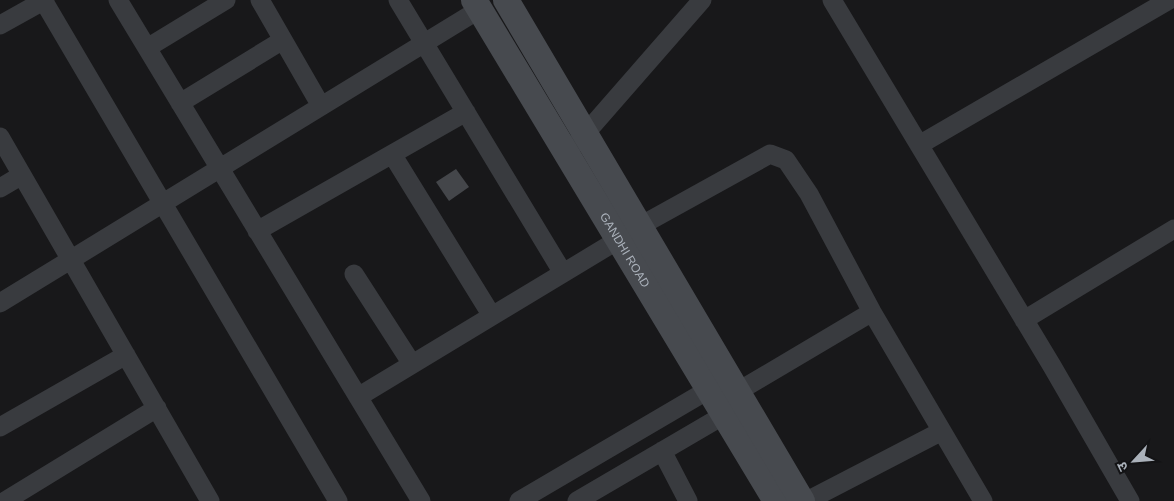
<svg xmlns="http://www.w3.org/2000/svg" width="1174" height="501" font-family="Arial,'Noto Sans Devanagari',sans-serif">
  <rect width="100%" height="100%" fill="#18181a"/>
  <!-- building -->
  <path fill="#44464a" d="M 456,169 L 469,187 L 449,201 L 436,182 Z"/>
  <g fill="none" stroke-linecap="round" stroke-linejoin="round">
    <!-- minor -->
    <path stroke="#393b3f" stroke-width="19" d="M 43,0 L 338,501
      M 118,0 L 421,501
      M 260,0 L 321,106
      M 398,0 L 563,273
      M 832,0 L 1052,366 L 1130,501
      M 0,25 L 45,0
      M 147,48 L 226,0
      M 180,103 L 283,40
      M 0,137 L 210,501
      M 578,142 L 702,0
      M 919,145 L 1169,0
      M 392,154 L 492,316
      M 0,188 L 22,175
      M 640,226 L 770,154 L 786,160 L 809,194 L 872,312 L 983,501
      M 257,231 L 466,112
      M 354,274 L 412,364
      M 0,303 L 480,9
      M 1024,320 L 1174,229
      M 737,392 L 872,312
      M 358,397 L 618,240
      M 0,427 L 126,355
      M 662,451 L 688,501
      M 5,501 L 157,408
      M 519,501 L 708,390
      M 577,501 L 724,415
      M 807,501 L 942,431"/>
    <!-- secondary -->
    <g stroke="#474a4f" stroke-width="26">
      <path id="s1" d="M 474,0 L 776,501"/>
      <path d="M 506,0 L 802,501"/>
    </g>
  </g>
  <g text-anchor="middle" stroke-width="4" stroke-linejoin="round" paint-order="stroke">
    <!-- street labels -->
    <g font-size="12" fill="#aab1ba" stroke="#131315">
      <text dy="4" stroke="none"><textPath href="#s1" startOffset="292">GANDHI ROAD</textPath></text>
    </g>
  </g>
  <!-- north arrow -->
  <g transform="translate(1134 461) rotate(244)" stroke="#131315" stroke-width="4" paint-order="stroke">
  <path d="M0-4L9 19L0 12L-9 19Z" fill="#aab1ba"/>
  <text y="-8" font-size="14" font-weight="bold" text-anchor="middle" fill="#aab1ba">उ</text>
  </g>
</svg>
